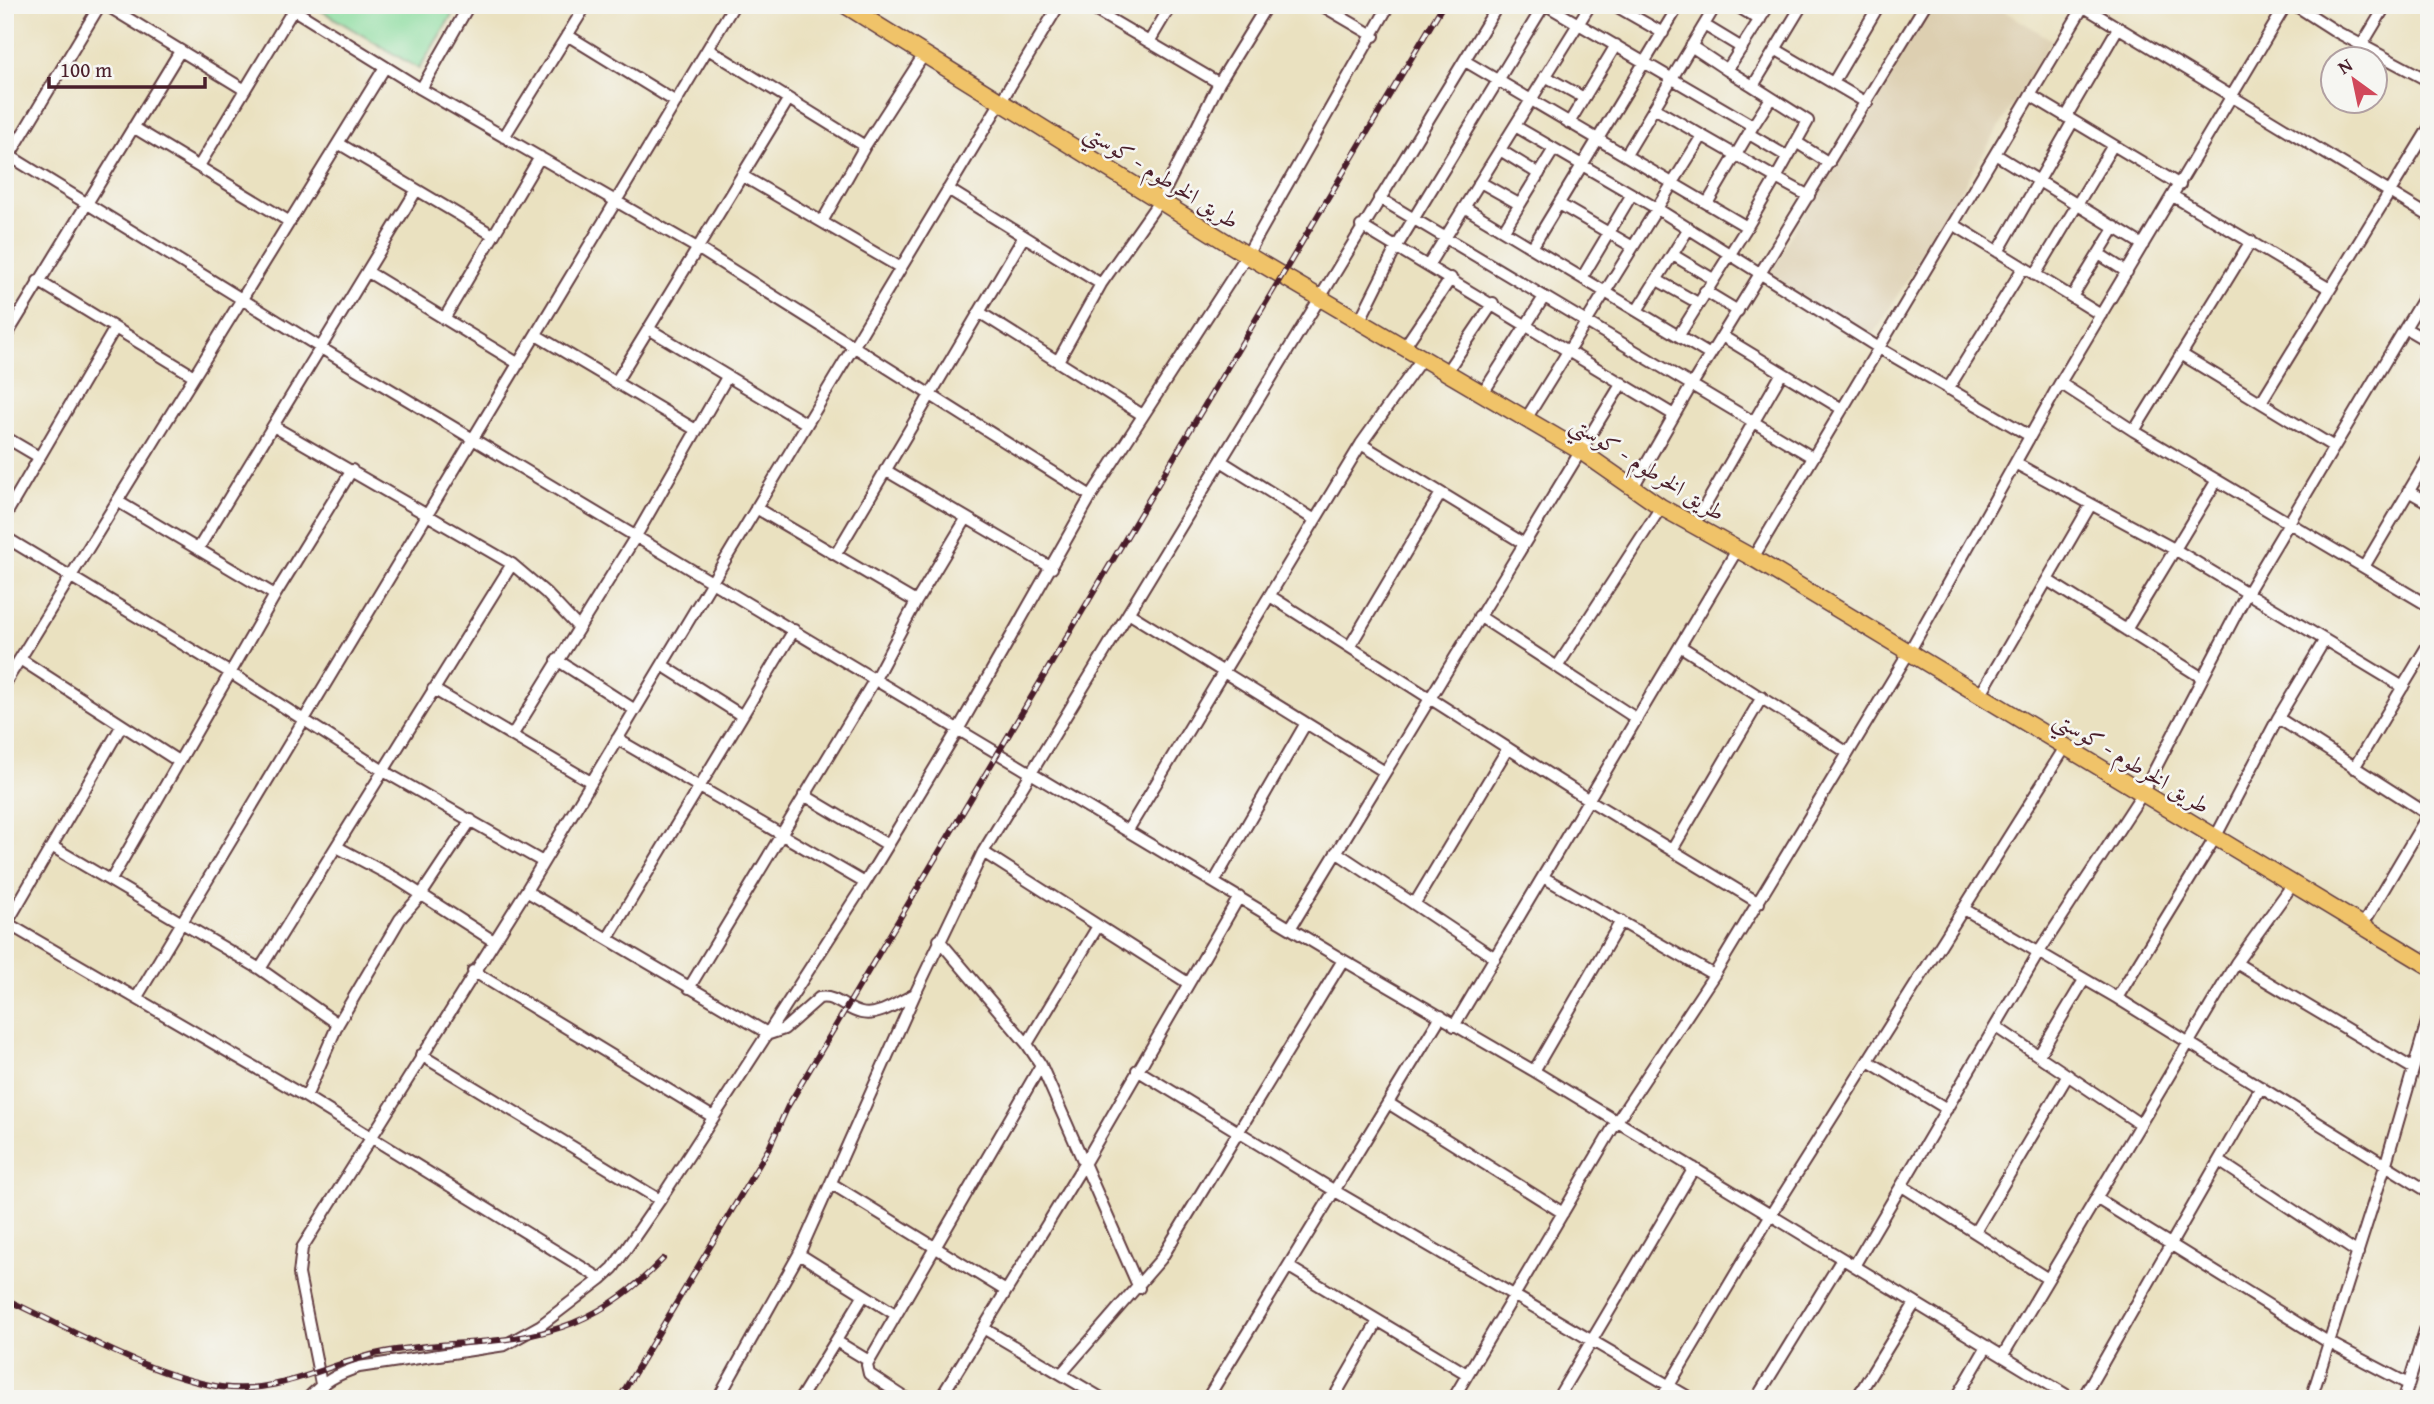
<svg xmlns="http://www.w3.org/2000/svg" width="2434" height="1404" font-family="'Gentium Book Plus',Amiri,serif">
  <rect width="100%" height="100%" fill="#f6f6f2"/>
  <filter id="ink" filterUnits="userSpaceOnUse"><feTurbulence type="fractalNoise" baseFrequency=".0143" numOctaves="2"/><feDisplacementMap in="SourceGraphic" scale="14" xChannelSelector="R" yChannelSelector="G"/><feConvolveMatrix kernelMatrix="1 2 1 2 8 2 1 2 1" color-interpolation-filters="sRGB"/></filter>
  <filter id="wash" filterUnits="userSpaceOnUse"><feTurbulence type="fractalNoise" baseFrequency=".00686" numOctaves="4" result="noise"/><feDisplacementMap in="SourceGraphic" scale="28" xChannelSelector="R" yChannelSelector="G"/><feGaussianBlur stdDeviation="1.57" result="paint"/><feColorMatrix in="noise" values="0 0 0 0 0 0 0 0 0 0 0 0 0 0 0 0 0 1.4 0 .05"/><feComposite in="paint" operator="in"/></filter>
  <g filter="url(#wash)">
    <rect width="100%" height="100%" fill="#eae1c0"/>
    <!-- built -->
    <path fill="#ddcfb1" d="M 1930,5 L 1994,5 L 2052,40 L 1871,339 L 1766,276 Z"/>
    <!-- green -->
    <path fill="#87db9c" stroke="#687d64" stroke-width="2" d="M 312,5 L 458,5 L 419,69 Z"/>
  </g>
  <g filter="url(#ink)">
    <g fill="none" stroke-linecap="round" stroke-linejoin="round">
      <defs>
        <path id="minor" d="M 106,5 L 245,90
          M 286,5 L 421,89 L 699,249 L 1091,496
          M 1086,5 L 1219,83
          M 1321,5 L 1374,36
          M 1546,5 L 1753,126 L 1708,202
          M 1614,5 L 1663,33
          M 1735,5 L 1760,20
          M 2081,5 L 2429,216
          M 2295,5 L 2337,32 L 2429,81
          M 1704,25 L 1742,48
          M 567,35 L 676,102
          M 1149,42 L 1171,5
          M 2362,45 L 2386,5
          M 1691,46 L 1727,70 L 1769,5
          M 708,49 L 865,146
          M 1775,49 L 1867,103
          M 1465,61 L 1747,227 L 1679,335
          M 1727,70 L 1753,86 L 1802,5
          M 1545,76 L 1584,98
          M 1833,83 L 1879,5
          M 421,89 L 469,5
          M 2030,95 L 2180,185
          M 1654,108 L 1776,178 L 1808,121 L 1753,86
          M 2066,117 L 2118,28
          M 1569,123 L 1616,45
          M 1515,126 L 1656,208 L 1879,348 L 2030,436
          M 1753,126 L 1771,98
          M 133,127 L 290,222
          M 1749,134 L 1788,157
          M 504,137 L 586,5
          M 1796,142 L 1829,163
          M 338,143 L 493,235
          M 1500,150 L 1539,174
          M 5,153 L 321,348 L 1343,960 L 1534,1071 L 2073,1399
          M 1995,154 L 2143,245
          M 1626,155 L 1716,5
          M 5,163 L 100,5
          M 199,166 L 293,10
          M 743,176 L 901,268
          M 1480,182 L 1519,204
          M 948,189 L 1101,284
          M 2173,196 L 2330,289
          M 1379,198 L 1812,457
          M 1559,204 L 1633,247
          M 1464,207 L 1710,355
          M 823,220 L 865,146 L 923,56
          M 1953,224 L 2101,315
          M 1361,226 L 1674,415
          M 1747,227 L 1776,178 L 1809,196
          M 1504,230 L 1554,149
          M 1533,246 L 1679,5
          M 1998,252 L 2073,121
          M 2099,254 L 2127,272
          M 1673,255 L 1713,279
          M 1429,264 L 1590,5
          M 368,272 L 519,364
          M 2035,275 L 2113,145
          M 1583,276 L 1632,194
          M 1657,280 L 1698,303
          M 38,281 L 194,376
          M 1705,291 L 1738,311
          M 2072,297 L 2115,227
          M 1638,309 L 1689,228
          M 979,312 L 1141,414
          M 444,319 L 540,157
          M 1360,320 L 1397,246 L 1544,5
          M 2405,328 L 2429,342
          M 649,329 L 807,424
          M 536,335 L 696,430
          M 1722,336 L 1842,409
          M 5,338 L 180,51
          M 1405,346 L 1451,278
          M 2181,354 L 2334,447
          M 1058,361 L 1101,284 L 1160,200 L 1219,83 L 1267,5
          M 1447,371 L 1493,303
          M 616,382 L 788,100
          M 2060,383 L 2134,431 L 2429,606
          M 1948,389 L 2023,268
          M 1483,393 L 1544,297
          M 2261,402 L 2429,128
          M 1526,419 L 1702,136
          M 273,426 L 512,564 L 546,593 L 577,626
          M 2134,431 L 2251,241
          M 5,437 L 39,457
          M 1361,444 L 1523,543
          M 1221,461 L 1315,520
          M 2015,463 L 2176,550 L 2403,687
          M 885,470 L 1052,568
          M 1633,487 L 1691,386 L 1925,5
          M 2408,491 L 2429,503
          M 117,501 L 275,595
          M 756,508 L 916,602
          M 5,516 L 115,328
          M 1694,525 L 1782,373
          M 5,537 L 229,672 L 385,772 L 543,862
          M 198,549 L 416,191
          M 836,554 L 1023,238
          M 1753,558 L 2083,7
          M 2364,567 L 2429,457
          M 2047,580 L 2201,677
          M 1270,596 L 1589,800 L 1759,903
          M 1130,614 L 1385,772
          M 1479,616 L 1637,719
          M 2126,630 L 2217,480
          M 1350,646 L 1441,493
          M 1680,646 L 1848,753
          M 20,659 L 178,761
          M 557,660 L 635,710
          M 662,665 L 741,715
          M 1557,667 L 1661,507
          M 5,683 L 385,67
          M 433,689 L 591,782
          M 1979,697 L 2090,506
          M 2278,718 L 2429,815
          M 513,734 L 636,536 L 727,377
          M 617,739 L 865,883
          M 2354,768 L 2429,643
          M 804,795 L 888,845
          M 1128,830 L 1361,444 L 1423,357
          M 53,847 L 260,969 L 338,1024
          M 337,847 L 397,879 L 492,940
          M 1672,850 L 1762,697
          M 983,852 L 1188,983
          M 1336,852 L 1495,958
          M 1543,877 L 1714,975
          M 111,880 L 275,595 L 352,470
          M 1214,882 L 1306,723
          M 526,891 L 769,1034 L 784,1029 L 819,998 C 836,995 846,1010 861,1013 C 879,1017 899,1002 915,994
          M 1415,903 L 1508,748
          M 1964,909 L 2117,998 L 2429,1192
          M 5,922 L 306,1097 L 601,1279 L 613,1268 L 660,1200 L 865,883 L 959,728 L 1091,496 L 1247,255 L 1389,5
          M 7,923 L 122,725
          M 2362,926 L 2429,813
          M 1291,927 L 1622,383
          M 608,938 L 794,630
          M 939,940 L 1027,1044 L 1041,1065 L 1139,1288
          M 2236,963 L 2412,1068
          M 260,969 L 512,564
          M 473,971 L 713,1117
          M 689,988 L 875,679 L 916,602 L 966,519
          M 137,997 L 734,5
          M 2117,998 L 2215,838 L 2278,718 L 2324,641
          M 1454,1026 L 1737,550
          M 1996,1027 L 2140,1124
          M 1027,1044 L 1098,926
          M 421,1055 L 660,1200
          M 2039,1055 L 2084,980
          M 1868,1061 L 1947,1109
          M 1137,1070 L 1335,1191 L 1692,1399
          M 1534,1071 L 1621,921
          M 306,1097 L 338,1024 L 400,919 L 421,895 L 471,820
          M 1388,1103 L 1563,1213
          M 2219,1161 L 2358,1253
          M 832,1184 L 1006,1291
          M 1902,1186 L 2048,1279
          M 2096,1198 L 2328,1342 L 2408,1384
          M 1975,1232 L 2068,1075
          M 799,1254 L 895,1314
          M 1854,1266 L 2039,952 L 2142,794 L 2247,593 L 2429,288
          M 1289,1267 L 1467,1374
          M 983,1328 L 1103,1399
          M 836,1341 L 869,1361
          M 2003,1355 L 2236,963 L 2293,884
          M 1062,1373 L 1161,1259 L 1343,960
          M 321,1384 L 299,1274 L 302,1248 L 526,891 L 1059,5
          M 307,1399 C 323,1382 337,1374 359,1367 L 505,1345 L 541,1325 L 601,1279
          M 718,1399 L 799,1254 L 915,994 L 983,852 L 1498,5
          M 800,1399 L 864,1295
          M 907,1399 L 869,1374 L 867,1365 L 1041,1065
          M 940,1399 L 1084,1164 L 1239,897
          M 1207,1399 L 1441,1016
          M 1333,1399 L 1378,1321
          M 1453,1399 L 1617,1121 L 1714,975 L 1908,654 L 2060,383 L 2286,5
          M 1557,1399 L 1694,1168
          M 1661,1399 L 1770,1216 L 2064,749
          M 1756,1399 L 1842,1259
          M 1856,1399 L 1915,1303
          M 1956,1399 L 1987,1346
          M 2082,1399 L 2261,1087
          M 2311,1399 L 2386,1163 L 2429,1015
          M 2404,1399 L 2429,1317"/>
        <path id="highway" d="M 845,5 L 1247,255 L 1582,452 L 1661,507 L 1753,558 L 2429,966"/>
      </defs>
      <!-- minor casing -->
      <use href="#minor" stroke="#623c41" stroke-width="14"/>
      <!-- highway casing -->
      <use href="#highway" stroke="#623c41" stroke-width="19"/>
      <!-- minor -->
      <use href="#minor" stroke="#fff" stroke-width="10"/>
      <!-- highway -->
      <use href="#highway" stroke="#f0c369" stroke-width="16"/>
      <defs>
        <path id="rail" d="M 5,1299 C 73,1330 148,1375 221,1387 C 276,1395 323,1366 375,1354 C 440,1339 511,1348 573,1323 C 609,1308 636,1287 663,1259
          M 619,1399 L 769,1148 L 788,1106 L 1443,5"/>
      </defs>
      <!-- rail casing -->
      <use href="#rail" stroke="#4a1f2b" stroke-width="6"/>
      <!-- rail -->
      <use href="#rail" stroke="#f6f6f2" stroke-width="3.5" stroke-dasharray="10" stroke-linecap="butt"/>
    </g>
  </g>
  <g text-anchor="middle" stroke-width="5" stroke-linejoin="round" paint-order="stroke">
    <!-- street labels -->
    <g font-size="23" fill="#4a1f2b" stroke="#f6f6f2">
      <text transform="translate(1162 176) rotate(32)" y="8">طريق الخرطوم - كوستي</text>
      <text transform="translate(1648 468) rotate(32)" y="8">طريق الخرطوم - كوستي</text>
      <text transform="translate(2132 762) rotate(31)" y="8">طريق الخرطوم - كوستي</text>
    </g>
  </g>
  <!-- margin -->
  <rect width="2434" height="1404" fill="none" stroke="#f6f6f2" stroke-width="28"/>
  <!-- north arrow -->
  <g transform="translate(2354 80) rotate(327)"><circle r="33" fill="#f6f6f2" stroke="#b1a0a2" stroke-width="2"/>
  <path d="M0-5L12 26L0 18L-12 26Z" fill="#d1495b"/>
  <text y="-10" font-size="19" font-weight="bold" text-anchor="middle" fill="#4a1f2b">N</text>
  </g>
  <!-- scale -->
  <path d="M49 77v10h156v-10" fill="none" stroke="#4a1f2b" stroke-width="3.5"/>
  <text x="60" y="77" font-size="21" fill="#4a1f2b" stroke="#f6f6f2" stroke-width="5" paint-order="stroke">100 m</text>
</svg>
